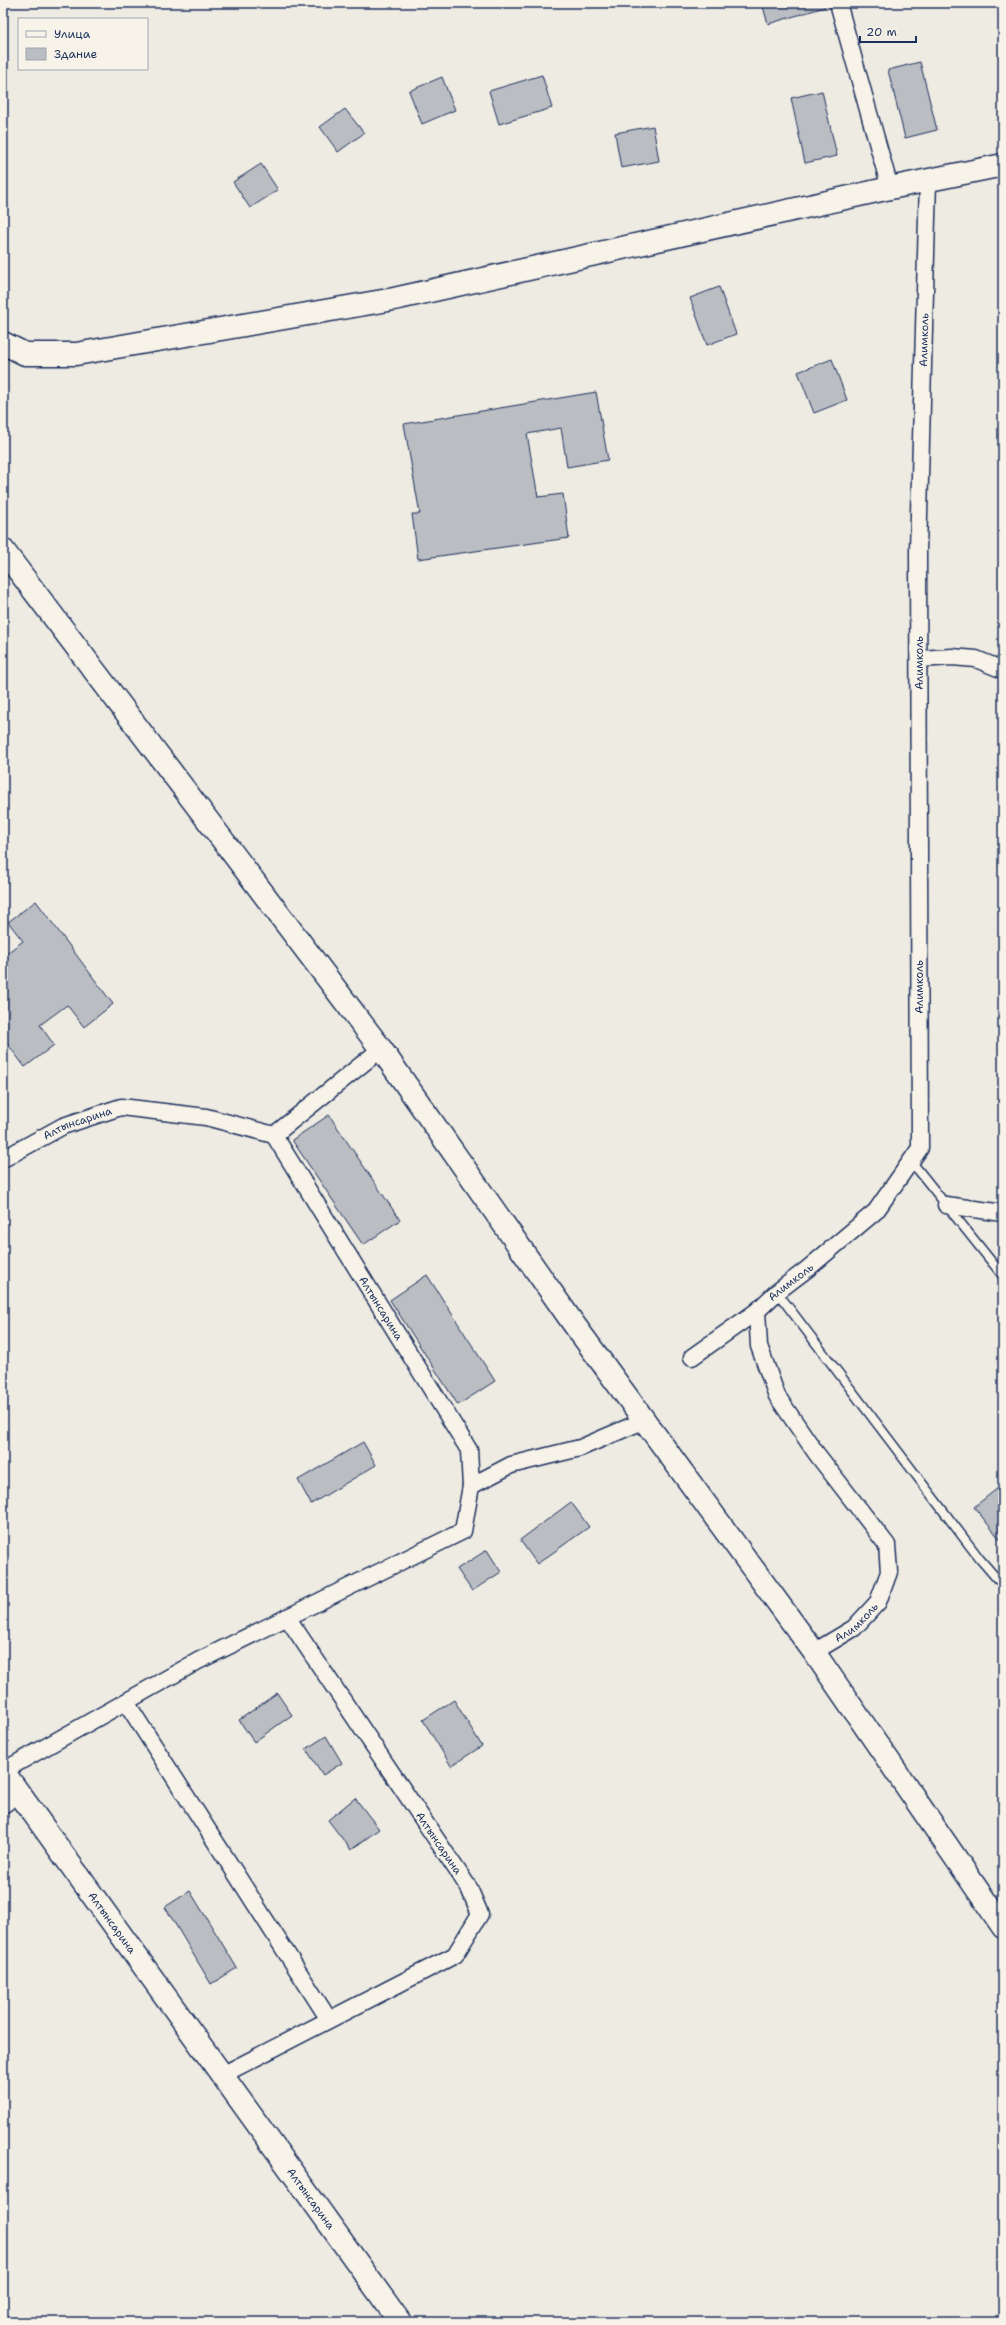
<svg xmlns="http://www.w3.org/2000/svg" width="1006" height="2325" font-family="'Shantell Sans',sans-serif">
  <rect width="100%" height="100%" fill="#eeebe2"/>
  <filter id="ink" filterUnits="userSpaceOnUse"><feTurbulence type="fractalNoise" baseFrequency=".025" numOctaves="2"/><feDisplacementMap in="SourceGraphic" scale="8" xChannelSelector="R" yChannelSelector="G"/><feConvolveMatrix kernelMatrix="1 2 1 2 8 2 1 2 1" color-interpolation-filters="sRGB"/></filter>
  <g filter="url(#ink)">
    <!-- building -->
    <path fill="#babdc2" stroke="#1b2f5e" d="M 762,3 L 824,3 L 825,7 L 768,24 Z
      M 920,62 L 937,130 L 905,138 L 888,70 Z
      M 542,75 L 552,108 L 499,124 L 489,91 Z
      M 442,77 L 455,110 L 422,124 L 409,91 Z
      M 822,91 L 837,156 L 805,163 L 791,98 Z
      M 345,109 L 364,133 L 338,152 L 320,127 Z
      M 653,126 L 659,161 L 621,168 L 615,133 Z
      M 261,164 L 278,190 L 250,208 L 233,182 Z
      M 719,287 L 736,334 L 707,345 L 690,298 Z
      M 832,359 L 847,400 L 814,413 L 798,372 Z
      M 596,392 L 608,460 L 567,467 L 561,428 L 527,434 L 538,497 L 563,494 L 569,538 L 418,559 L 412,514 L 420,514 L 404,424 Z
      M 36,901 L 113,1004 L 84,1027 L 67,1005 L 40,1025 L 54,1045 L 25,1067 L 3,1038 L 3,956 L 23,941 L 8,922 Z
      M 329,1115 L 400,1220 L 363,1245 L 292,1140 Z
      M 427,1275 L 495,1381 L 458,1405 L 390,1300 Z
      M 363,1442 L 376,1465 L 311,1504 L 298,1480 Z
      M 1003,1484 L 1003,1543 L 974,1507 Z
      M 571,1502 L 589,1527 L 537,1564 L 520,1540 Z
      M 487,1550 L 501,1572 L 472,1591 L 457,1569 Z
      M 277,1693 L 292,1715 L 254,1742 L 239,1720 Z
      M 454,1700 L 482,1746 L 451,1766 L 423,1720 Z
      M 326,1736 L 342,1763 L 323,1775 L 306,1749 Z
      M 355,1798 L 379,1829 L 351,1850 L 328,1820 Z
      M 190,1891 L 237,1968 L 211,1984 L 165,1907 Z"/>
    <g fill="none" stroke-linecap="round" stroke-linejoin="round">
      <defs>
        <path id="lane" d="M 911,1161 L 1003,1276
          M 777,1292 L 979,1558 L 998,1580 L 1003,1577"/>
        <g id="street">
          <path d="M 838,3 L 890,188"/>
          <path d="M 919,659 L 952,657 L 976,659 L 1003,670"/>
          <path d="M 274,1135 L 381,1049"/>
          <path id="s1" d="M 3,1159 L 63,1126 L 121,1107 L 206,1117 L 274,1135 L 469,1450 L 471,1486"/>
          <path d="M 946,1205 L 1003,1213"/>
          <path d="M 692,1357 L 757,1311"/>
          <path id="s2" d="M 814,1652 L 854,1628 L 878,1602 L 889,1572 L 887,1545 L 816,1453 L 777,1396 L 759,1346 L 757,1311 L 777,1292 L 806,1270 L 876,1211 L 920,1148 L 918,551 L 928,180"/>
          <path d="M 126,1702 L 328,2018"/>
          <path d="M 3,1771 L 198,1661 L 463,1531 L 471,1486 L 511,1465 L 580,1448 L 643,1421"/>
          <path d="M 3,1805 L 19,1794"/>
          <path d="M 222,2075 L 455,1955 L 480,1914 L 469,1888 L 287,1617"/>
        </g>
        <g id="secondary">
          <path d="M 3,343 L 25,354 L 76,354 L 394,299 L 890,188 L 1003,165"/>
          <path d="M 3,550 L 381,1049 L 573,1323 L 814,1652 L 1003,1927"/>
          <path id="s3" d="M 3,1771 L 400,2322"/>
        </g>
      </defs>
      <!-- lane casing -->
      <use href="#lane" stroke="#1b2f5e" stroke-width="11"/>
      <!-- street casing -->
      <use href="#street" stroke="#1b2f5e" stroke-width="19"/>
      <!-- secondary casing -->
      <use href="#secondary" stroke="#1b2f5e" stroke-width="25"/>
      <!-- lane -->
      <use href="#lane" stroke="#f7f3e8" stroke-width="8"/>
      <!-- street -->
      <use href="#street" stroke="#f7f3e8" stroke-width="16"/>
      <!-- secondary -->
      <use href="#secondary" stroke="#f7f3e8" stroke-width="22"/>
      <defs>
        <path id="rail" d="M 3,8 L 9,3"/>
      </defs>
      <!-- rail casing -->
      <use href="#rail" stroke="#1b2f5e" stroke-width="4.5"/>
      <!-- rail -->
      <use href="#rail" stroke="#f7f3e8" stroke-width="3" stroke-dasharray="9" stroke-linecap="butt"/>
    </g>
  </g>
  <g text-anchor="middle" stroke-width="4" stroke-linejoin="round" paint-order="stroke">
    <!-- street labels -->
    <g font-size="11" fill="#1b2f5e" stroke="#f7f3e8">
      <text dy="4" stroke="none"><textPath href="#s2" startOffset="1455">Алимколь</textPath></text>
      <text transform="translate(919 663) rotate(-90)" y="4">Алимколь</text>
      <text transform="translate(919 987) rotate(-90)" y="4">Алимколь</text>
      <text dy="4" stroke="none"><textPath href="#s1" startOffset="83">Алтынсарина</textPath></text>
      <text dy="4" stroke="none"><textPath href="#s2" startOffset="459">Алимколь</textPath></text>
      <text dy="4" stroke="none"><textPath href="#s1" startOffset="489">Алтынсарина</textPath></text>
      <text dy="4" stroke="none"><textPath href="#s2" startOffset="52">Алимколь</textPath></text>
      <text transform="translate(439 1843) rotate(56)" y="4">Алтынсарина</text>
      <text dy="4" stroke="none"><textPath href="#s3" startOffset="187">Алтынсарина</textPath></text>
      <text dy="4" stroke="none"><textPath href="#s3" startOffset="527">Алтынсарина</textPath></text>
    </g>
  </g>
  <!-- margin -->
  <rect width="1006" height="2325" fill="none" stroke="#f7f3e8" stroke-width="16"/>
  <rect x="8" y="8" width="990" height="2309" fill="none" stroke="#1b2f5e" stroke-width="1.5" filter="url(#ink)"/>
  <!-- legend -->
  <rect x="18" y="18" width="130" height="52" fill="#f7f3e8" stroke="#9fa5b1"/>
  <rect x="26" y="31" width="20" height="6" fill="#f7f3e8" stroke="#9fa5b1"/>
  <text x="54" y="38" font-size="12" fill="#1b2f5e">Улица</text>
  <rect x="26" y="48" width="20" height="12" fill="#babdc2" stroke="#9fa5b1"/>
  <text x="54" y="58" font-size="12" fill="#1b2f5e">Здание</text>
  <!-- scale -->
  <path d="M860 36v6h56v-6" fill="none" stroke="#1b2f5e" stroke-width="2"/>
  <text x="866" y="36" font-size="12" fill="#1b2f5e" stroke="#f7f3e8" stroke-width="3" paint-order="stroke">20 m</text>
</svg>
